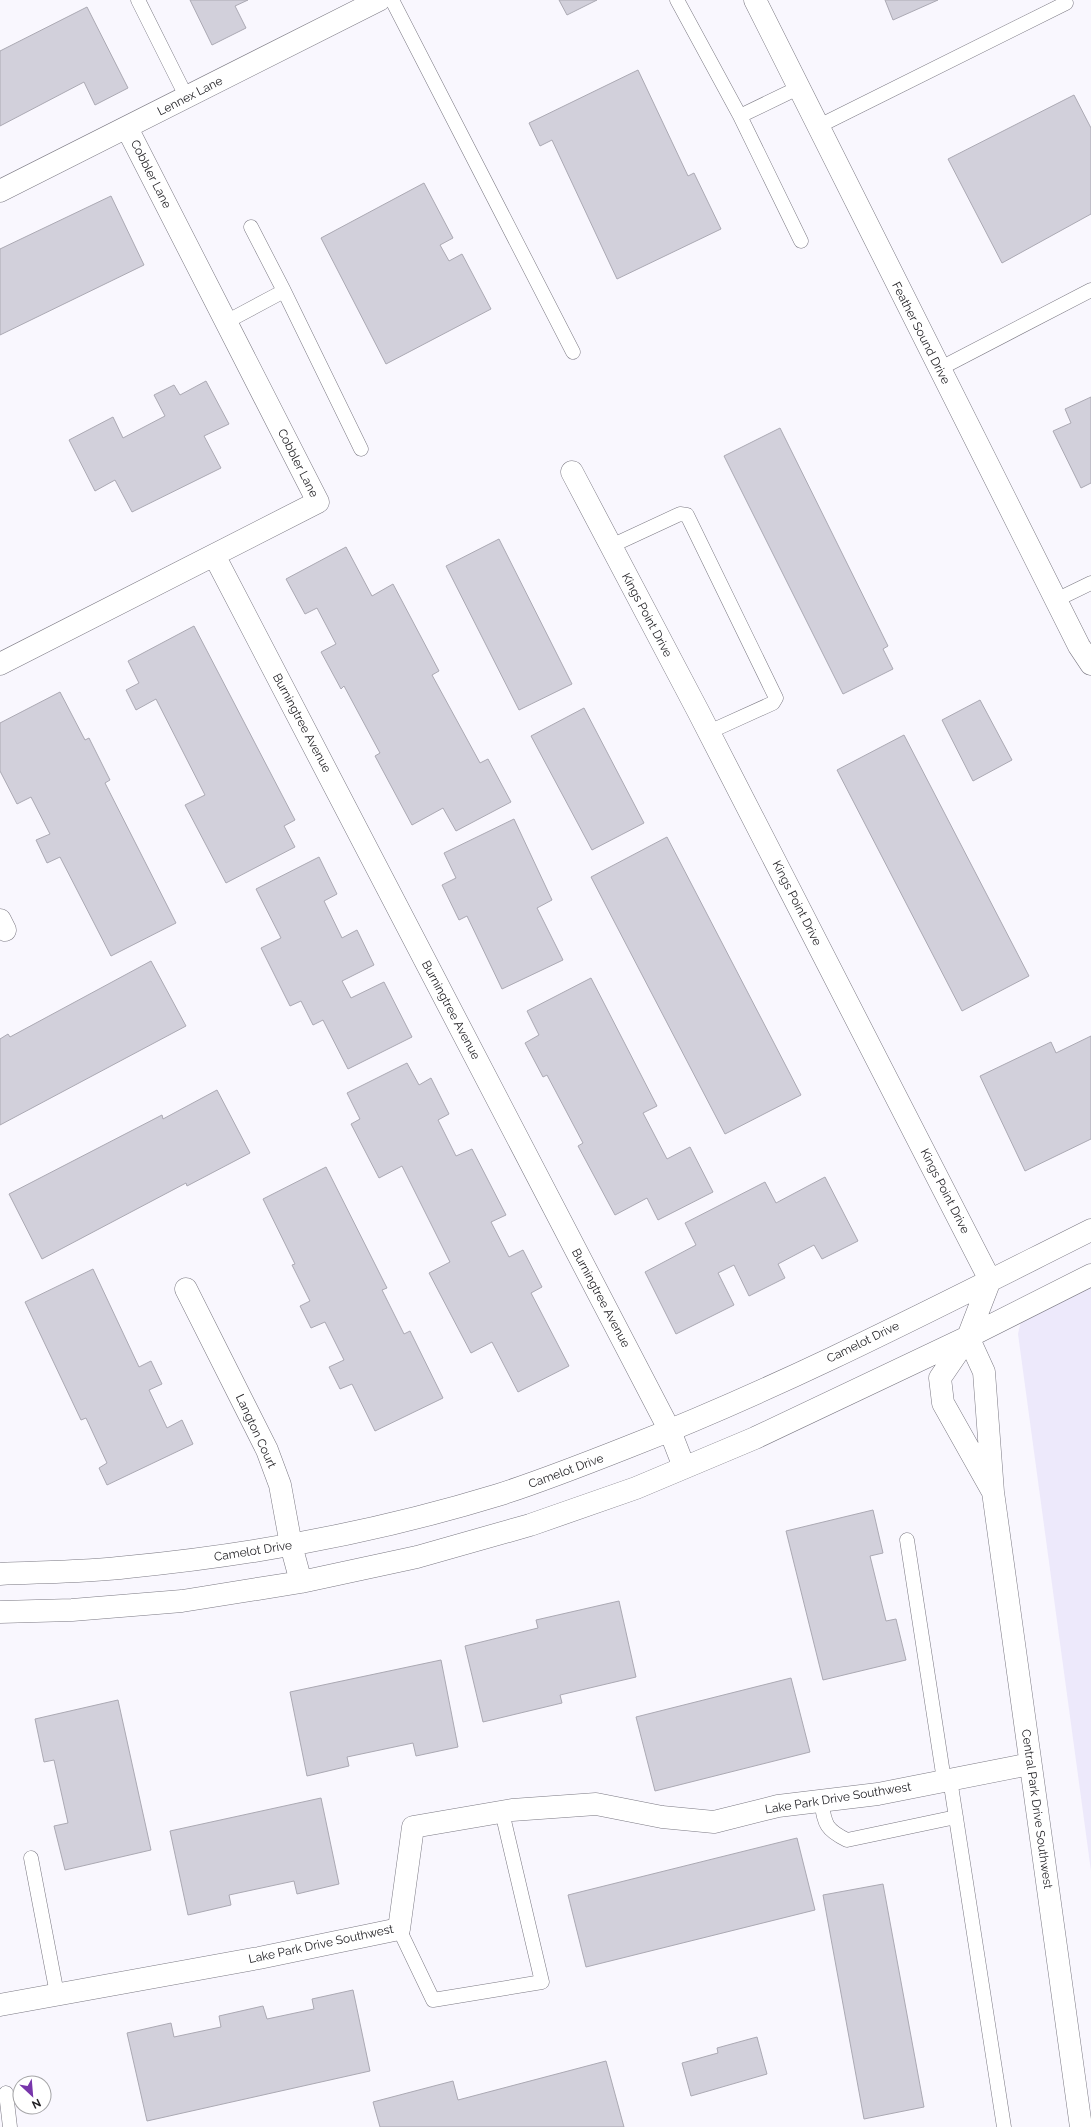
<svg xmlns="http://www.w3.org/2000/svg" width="1091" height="2127" font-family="Raleway,sans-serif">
  <rect width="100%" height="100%" fill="#f9f7fe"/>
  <!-- built -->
  <path fill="#ede9fb" d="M 1091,1266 L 1091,1871 L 1018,1334 L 1026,1299 Z"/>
  <!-- building -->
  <path fill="#d2d0db" stroke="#aba9b3" d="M 190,0 L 248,0 L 235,6 L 246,28 L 212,45 Z
    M 559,0 L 597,0 L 567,15 Z
    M 885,0 L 938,0 L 893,20 Z
    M 87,7 L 128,88 L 95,105 L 84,82 L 0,126 L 0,51 Z
    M 638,70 L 688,176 L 694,173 L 721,229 L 617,279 L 552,140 L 540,146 L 529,123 Z
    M 1074,95 L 1091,128 L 1091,214 L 1002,263 L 948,159 Z
    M 424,183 L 453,238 L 440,245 L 449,261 L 462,254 L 491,309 L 386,364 L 321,238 Z
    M 111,196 L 144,265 L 0,335 L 0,249 Z
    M 206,381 L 229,424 L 204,436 L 221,468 L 132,512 L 115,480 L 95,491 L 69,440 L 113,417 L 123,438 L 165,416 L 154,395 L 174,385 L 180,395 Z
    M 1091,397 L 1091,483 L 1081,488 L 1053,431 L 1071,423 L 1065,409 Z
    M 780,428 L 888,646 L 883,649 L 893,669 L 843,694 L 724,456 Z
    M 499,539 L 572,684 L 519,710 L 446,566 Z
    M 346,547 L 372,596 L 393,584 L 439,671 L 432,675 L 480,763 L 488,759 L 511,802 L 456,831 L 443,808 L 412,825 L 375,756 L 380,753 L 344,686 L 341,689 L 321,652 L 336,644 L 317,608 L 305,614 L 286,579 Z
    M 194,626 L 295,820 L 284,826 L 295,847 L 226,883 L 185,805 L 205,795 L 156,699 L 136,710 L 126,690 L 139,683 L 128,661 Z
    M 60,692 L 85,740 L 89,738 L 110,780 L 105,783 L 176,923 L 111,956 L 60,857 L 47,863 L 36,840 L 50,834 L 31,797 L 17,804 L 0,771 L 0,723 Z
    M 980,700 L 1012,760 L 973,781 L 942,720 Z
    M 584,708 L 644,823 L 592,850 L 531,736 Z
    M 904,735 L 1029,976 L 962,1011 L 837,770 Z
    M 514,819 L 552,900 L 537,908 L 563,960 L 502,989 L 467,916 L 459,920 L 442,885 L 456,878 L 444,853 Z
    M 667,837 L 801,1095 L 725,1134 L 591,877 Z
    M 319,857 L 337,894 L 324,901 L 342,938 L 357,930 L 374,965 L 342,981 L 351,998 L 384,982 L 412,1037 L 348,1069 L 323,1020 L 313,1025 L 301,1001 L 290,1006 L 261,948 L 281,938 L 256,889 Z
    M 151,961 L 186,1026 L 0,1125 L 0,1039 L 8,1034 L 10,1037 Z
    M 591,978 L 657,1106 L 643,1113 L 667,1159 L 690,1147 L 713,1192 L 658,1220 L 647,1198 L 615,1215 L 578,1146 L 583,1143 L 547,1075 L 543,1077 L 525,1043 L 539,1035 L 527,1011 Z
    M 1091,1036 L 1091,1139 L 1025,1171 L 980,1076 L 1051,1042 L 1056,1053 Z
    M 407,1063 L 419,1085 L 431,1078 L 449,1114 L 438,1120 L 456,1156 L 472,1149 L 506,1215 L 491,1222 L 509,1257 L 523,1250 L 542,1287 L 531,1293 L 569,1366 L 518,1392 L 492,1342 L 471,1353 L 429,1273 L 450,1262 L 402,1166 L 379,1178 L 351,1124 L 360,1119 L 347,1093 Z
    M 217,1090 L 250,1153 L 187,1186 L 186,1183 L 42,1259 L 9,1194 L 162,1115 L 163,1119 Z
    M 326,1167 L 387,1288 L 382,1290 L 404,1334 L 410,1331 L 443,1398 L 375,1431 L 352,1384 L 340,1389 L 329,1367 L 344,1360 L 325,1322 L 311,1328 L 300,1306 L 310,1301 L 292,1265 L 295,1264 L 263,1199 Z
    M 825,1177 L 858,1241 L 822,1259 L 814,1245 L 778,1264 L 785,1278 L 749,1296 L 734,1265 L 718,1273 L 734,1305 L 676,1334 L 645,1272 L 696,1245 L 685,1223 L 765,1182 L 776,1203 Z
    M 93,1269 L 139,1367 L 151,1361 L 162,1384 L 149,1390 L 167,1428 L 182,1420 L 193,1444 L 107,1485 L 99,1468 L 107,1463 L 86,1418 L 81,1420 L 25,1302 Z
    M 873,1510 L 883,1553 L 870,1556 L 886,1621 L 896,1619 L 906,1660 L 823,1680 L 786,1531 Z
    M 619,1601 L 636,1677 L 560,1695 L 562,1703 L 483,1722 L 465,1646 L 538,1628 L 536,1620 Z
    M 441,1660 L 458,1747 L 416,1756 L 413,1743 L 347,1757 L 349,1766 L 307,1776 L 290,1692 Z
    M 791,1678 L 810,1752 L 655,1791 L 636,1717 Z
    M 118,1700 L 151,1850 L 65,1870 L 54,1826 L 68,1823 L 54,1760 L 44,1762 L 35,1719 Z
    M 321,1798 L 339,1884 L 297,1894 L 294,1881 L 229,1895 L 231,1905 L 188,1915 L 170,1831 Z
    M 797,1838 L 815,1910 L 586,1967 L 568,1895 Z
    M 883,1884 L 924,2107 L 864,2119 L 823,1895 Z
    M 353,1990 L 370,2071 L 147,2121 L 127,2033 L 171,2023 L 174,2037 L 221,2027 L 219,2016 L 263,2006 L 267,2019 L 314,2009 L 312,1999 Z
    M 757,2037 L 767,2074 L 691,2096 L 682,2063 L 718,2053 L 717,2048 Z
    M 606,2061 L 624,2127 L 380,2127 L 373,2102 L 453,2081 L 458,2100 Z"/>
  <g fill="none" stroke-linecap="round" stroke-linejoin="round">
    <defs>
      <path id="service" d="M 138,0 L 187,98
        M 392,0 L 573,352
        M 677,0 L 740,116
        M 798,88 L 740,116 L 801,241
        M 817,127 L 1066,3
        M 251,227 L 284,291
        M 226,322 L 284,291 L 361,449
        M 939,369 L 1091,290
        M 611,546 L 680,514 L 687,515 L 776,698 L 773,703 L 709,732
        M 1056,600 L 1091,583
        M 907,1540 L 944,1780
        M 950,1779 L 1004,2127
        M 821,1801 C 825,1824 825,1829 847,1840 L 956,1817
        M 31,1858 L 57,1994
        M 399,1929 L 433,2000 L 542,1982 L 502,1812
        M 6,2093 L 10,2127"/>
      <path id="minor" d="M 755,0 L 1079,646 L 1091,664
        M 0,191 L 379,0
        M 572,472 L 698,711 L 990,1280 L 968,1337 L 940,1378 L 943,1403 L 993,1492
        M 214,555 L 670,1431 L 684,1467
        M 0,664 L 318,502 L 127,128
        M 0,920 L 5,930
        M 186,1289 L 267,1450 L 280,1485 L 291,1545 L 301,1582
        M 968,1337 L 984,1372 L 993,1492 L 1081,2127
        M 0,1574 C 42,1572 85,1572 128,1567 C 253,1555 377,1532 498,1495 C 542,1481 585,1464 628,1447 C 787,1385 939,1306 1091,1230
        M 0,1612 L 72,1610 L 182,1601 L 301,1582 L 417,1557 L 530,1525 L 636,1488 L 755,1438 L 968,1337 L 1091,1275
        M 0,2005 L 259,1958 L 399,1929 L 413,1827 L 512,1810 L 596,1804 L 662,1817 L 714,1822 L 778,1806 L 878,1794 L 1030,1764"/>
    </defs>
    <!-- service casing -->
    <use href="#service" stroke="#7b7983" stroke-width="15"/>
    <!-- minor casing -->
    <use href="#minor" stroke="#7b7983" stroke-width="23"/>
    <!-- service -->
    <use href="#service" stroke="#fff" stroke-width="14"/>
    <!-- minor -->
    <use href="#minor" stroke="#fff" stroke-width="22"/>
  </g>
  <g text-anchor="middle" stroke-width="3" stroke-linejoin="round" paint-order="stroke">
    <!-- street labels -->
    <g font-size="12" fill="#1f1e22" stroke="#fff">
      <text transform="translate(190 96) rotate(-27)" y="4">Lennex Lane</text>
      <text transform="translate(151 174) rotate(63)" y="4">Cobbler Lane</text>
      <text transform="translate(921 333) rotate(63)" y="4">Feather Sound Drive</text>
      <text transform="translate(298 463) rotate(63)" y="4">Cobbler Lane</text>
      <text transform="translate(647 615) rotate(62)" y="4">Kings Point Drive</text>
      <text transform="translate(302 723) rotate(62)" y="4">Burningtree Avenue</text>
      <text transform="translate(797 903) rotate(63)" y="4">Kings Point Drive</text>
      <text transform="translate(451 1010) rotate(62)" y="4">Burningtree Avenue</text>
      <text transform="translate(945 1191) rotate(63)" y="4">Kings Point Drive</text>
      <text transform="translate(601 1298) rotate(62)" y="4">Burningtree Avenue</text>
      <text transform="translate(863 1342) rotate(-26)" y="4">Camelot Drive</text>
      <text transform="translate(256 1431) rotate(65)" y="4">Langton Court</text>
      <text transform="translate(566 1471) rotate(-20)" y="4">Camelot Drive</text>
      <text transform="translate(253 1551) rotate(-9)" y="4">Camelot Drive</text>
      <text transform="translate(838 1798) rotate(-9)" y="4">Lake Park Drive Southwest</text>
      <text transform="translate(1037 1809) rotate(82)" y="4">Central Park Drive Southwest</text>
      <text transform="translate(321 1944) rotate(-12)" y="4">Lake Park Drive Southwest</text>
    </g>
  </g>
  <!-- north arrow -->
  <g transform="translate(32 2095) rotate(154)"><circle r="19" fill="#ffffff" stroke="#a5a5a7"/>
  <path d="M0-3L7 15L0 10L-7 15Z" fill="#7836ab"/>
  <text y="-6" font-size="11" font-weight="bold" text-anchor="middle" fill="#1f1e22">N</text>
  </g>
</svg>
